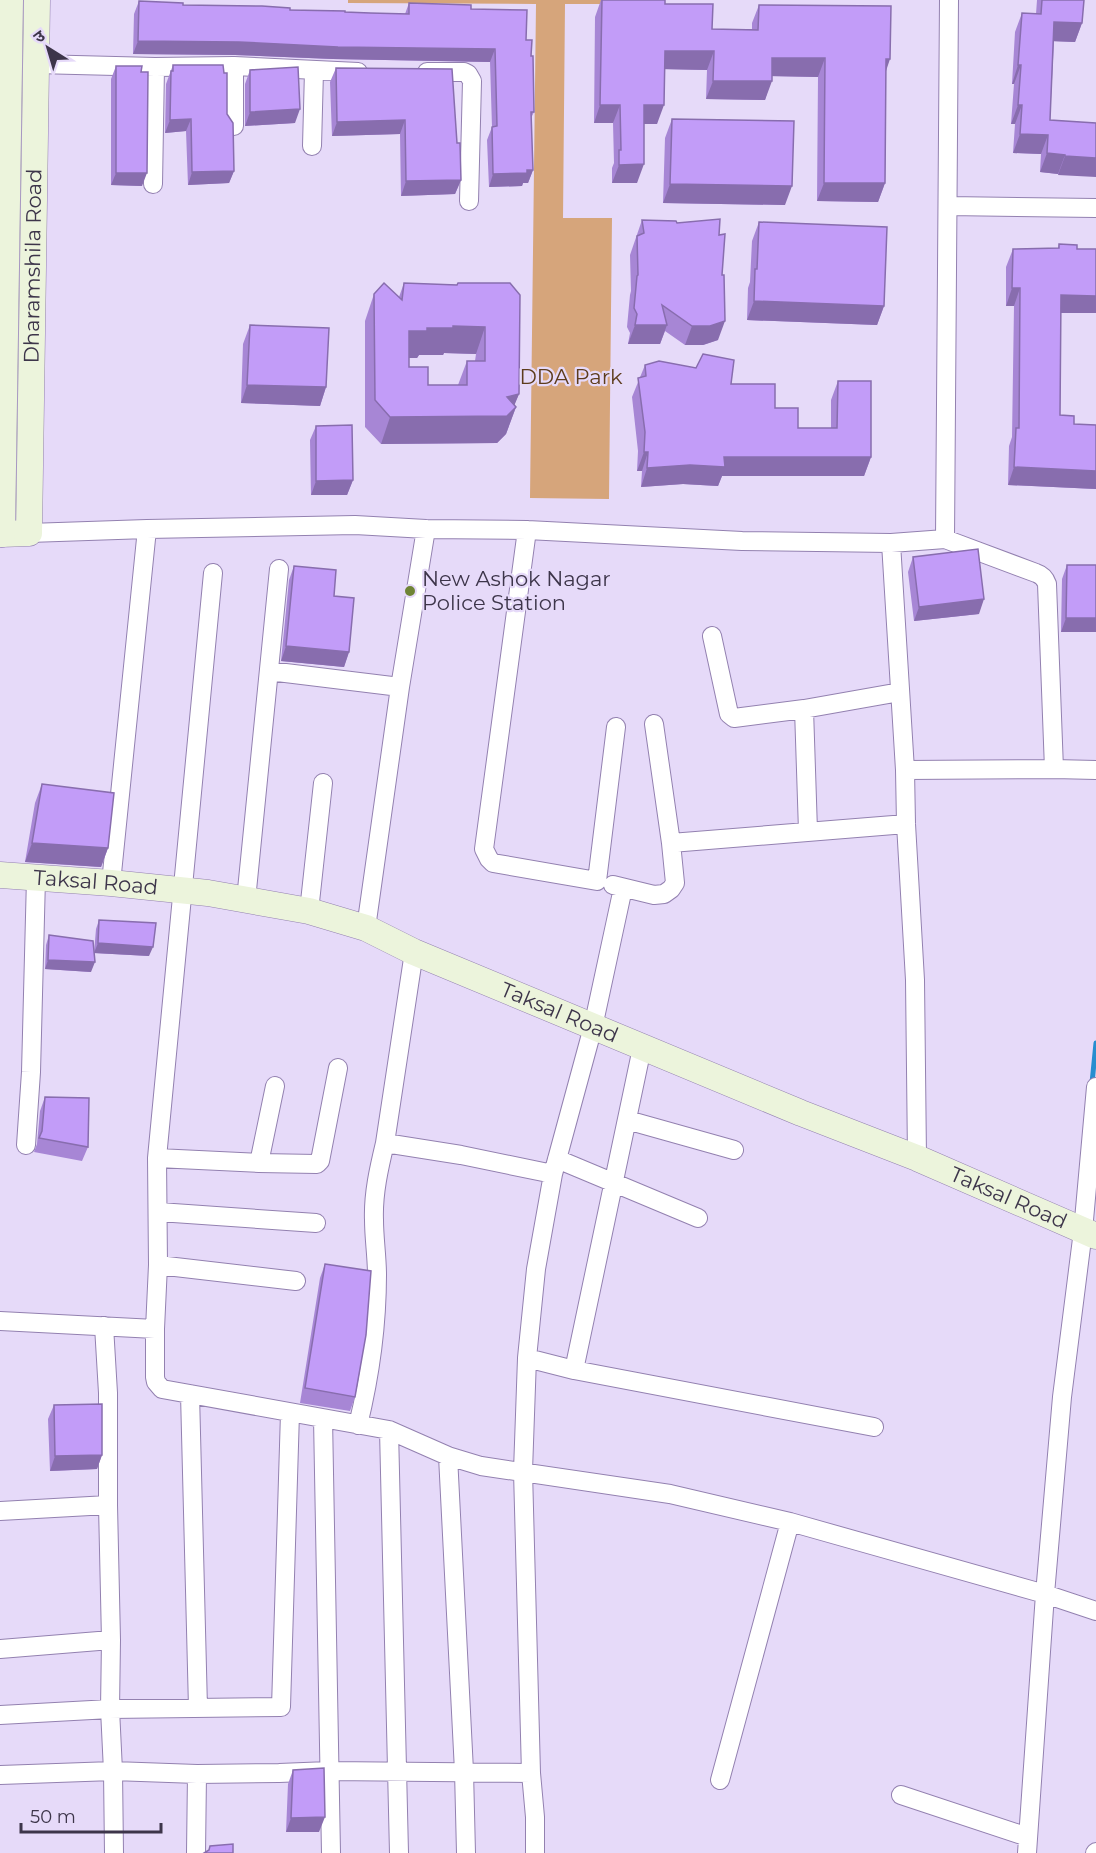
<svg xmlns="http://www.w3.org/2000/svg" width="1096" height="1853" font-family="Montserrat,'Noto Sans Devanagari',sans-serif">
  <rect width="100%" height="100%" fill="#e6daf9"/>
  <!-- green -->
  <path fill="#d6a57b" d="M 348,0 L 652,0 L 652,4 L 565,4 L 563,218 L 612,218 L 609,499 L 530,498 L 536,4 L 348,3 Z"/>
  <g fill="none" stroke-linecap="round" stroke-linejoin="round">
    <!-- stream -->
    <path stroke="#278ecf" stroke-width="5" d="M 1092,1083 L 1096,1043"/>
    <defs>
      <path id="street" d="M 36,64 L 155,67 L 234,66 L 358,72
        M 234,66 L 234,126
        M 427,72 L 464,72 L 468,74 L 472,81 L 469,201
        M 312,146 L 314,71
        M 153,184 L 155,67
        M 948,206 L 1096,208
        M 527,530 L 484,849 L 489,859 L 493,863 L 597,881 L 616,727
        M 29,533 L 147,529 L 355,525 L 426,529 L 527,530 L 742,541 L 891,543 L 945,539 L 949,0
        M 945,539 L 1036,573 C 1042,575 1045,578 1047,584 L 1054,769
        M 891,543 L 905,770 L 906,824 L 915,980 L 917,1158
        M 712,636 L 729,714 L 734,718 L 804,709 L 900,692
        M 269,671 L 400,687
        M 804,709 L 808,831
        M 905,770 L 1054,769 L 1096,770
        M 671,843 L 906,824
        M 111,883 L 147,529
        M 613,885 L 654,895 L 664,894 L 671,889 L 675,883 L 671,843 L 654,724
        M 246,900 L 279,569
        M 309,911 L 323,783
        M 366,928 L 400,687 L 426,529
        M 642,1048 L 574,1370 L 874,1427
        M 627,1120 L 734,1150
        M 385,1143 L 461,1155 L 553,1174
        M 26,1145 L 31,1072 L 36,878
        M 157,1158 L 259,1163 L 317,1164 L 320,1161 L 338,1068
        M 557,1159 L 698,1218
        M 259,1163 L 275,1086
        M 159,1212 L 316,1223
        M 158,1265 L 296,1281
        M 0,1321 L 155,1329 L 155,1377 L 156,1382 L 162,1389 L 389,1430 L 448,1456 L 481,1466 L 670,1494 L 790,1522 L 1045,1594 L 1096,1611
        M 104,1326 L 108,1393 L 108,1505 L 111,1640 L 110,1709 L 113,1771 L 114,1853
        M 155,1329 L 158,1265 L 157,1158 L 213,573
        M 527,1358 L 536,1269 L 553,1174 L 593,1027 L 623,888
        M 190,1394 L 198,1708
        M 323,1418 L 331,1853
        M 358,1425 C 370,1376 377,1325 377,1275 C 377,1257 374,1238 374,1220 C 373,1194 379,1168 385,1143 L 414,952
        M 389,1430 L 399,1853
        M 448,1456 L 464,1771 L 466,1853
        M 0,1511 L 108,1505
        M 0,1649 L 111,1640
        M 0,1715 L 110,1709 L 281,1707 L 290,1413
        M 0,1775 L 113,1771 L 197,1774 L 279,1773 L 329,1771 L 531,1773
        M 720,1780 L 790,1522
        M 901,1795 L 1028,1837
        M 196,1853 L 197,1774
        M 535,1853 L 535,1817 L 531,1773 L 523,1471 L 527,1358 L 574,1370
        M 1027,1853 L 1045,1594 L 1062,1397 L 1083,1231 L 1096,1087
        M 1095,1853 L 1096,1852"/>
      <g id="secondary">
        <path id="s1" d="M 0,534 L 29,533 L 37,0"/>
        <path d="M 2,534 L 10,0"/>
        <path id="s2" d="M 0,875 L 111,883 L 208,893 L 309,911 L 366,928 L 414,952 L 801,1113 L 917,1158 L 1096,1236"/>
      </g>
    </defs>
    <!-- street casing -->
    <use href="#street" stroke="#9381b0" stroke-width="20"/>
    <!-- secondary casing -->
    <use href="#secondary" stroke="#9381b0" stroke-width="27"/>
    <!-- street -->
    <use href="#street" stroke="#fff" stroke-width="18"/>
    <!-- secondary -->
    <use href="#secondary" stroke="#ecf4dc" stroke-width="26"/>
  </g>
  <!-- wall -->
  <path fill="#a786d5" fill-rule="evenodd" d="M 601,0 L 665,0 L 665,4 L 712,29 L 752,29 L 752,23 L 759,5 L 886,71 L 885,183 L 878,202 L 817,201 L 818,77 L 772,76 L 765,100 L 706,99 L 707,70 L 665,69 L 657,124 L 644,124 L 637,183 L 612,183 L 612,168 L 614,163 L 613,123 L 594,123 L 595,17 Z
    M 1037,0 L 1084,0 L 1082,23 L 1075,42 L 1054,41 L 1050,120 L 1096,123 L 1058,175 L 1058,174 L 1040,172 L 1041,154 L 1013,153 L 1015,124 L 1011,124 L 1014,84 L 1012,84 L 1015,32 L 1022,13 L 1036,14 Z
    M 139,1 L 183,5 L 370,13 L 405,14 L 409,3 L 471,9 L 526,40 L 531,56 L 534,112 L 531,118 L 533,170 L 528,183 L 523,183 L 522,186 L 489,187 L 487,140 L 492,127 L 490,62 L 333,59 L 235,55 L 133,54 L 134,14 Z
    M 173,65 L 227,114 L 234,171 L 229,183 L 188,185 L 186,131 L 165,133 L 166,84 Z
    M 116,66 L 142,186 L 111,185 L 111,79 Z
    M 336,68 L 457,143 L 461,180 L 455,194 L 401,196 L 400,134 L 332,136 L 330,82 Z
    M 250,70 L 295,123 L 245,126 L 245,84 Z
    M 672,119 L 785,205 L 663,203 L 665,138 Z
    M 642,220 L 677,223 L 719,235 L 718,340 L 703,345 L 685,345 L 665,331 L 660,344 L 628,344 L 630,333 L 627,327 L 630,295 L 631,291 L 630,255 Z
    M 759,222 L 884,306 L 877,325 L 747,320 L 748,288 L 750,282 L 752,241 Z
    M 1059,244 L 1077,249 L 1096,249 L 1096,313 L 1061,313 L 1060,415 L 1074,424 L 1096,425 L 1096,489 L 1008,485 L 1009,446 L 1012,437 L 1014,306 L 1006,306 L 1006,267 L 1013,249 L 1058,248 Z
    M 404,283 L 457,285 L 458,283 L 510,283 L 519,394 L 514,405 L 516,407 L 506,434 L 497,443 L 381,444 L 365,427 L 365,321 L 374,294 L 399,297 ZM 444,353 L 476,354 L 475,361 L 467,361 L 458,385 L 428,385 L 409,367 L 409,358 L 417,358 L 419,355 L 443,355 Z
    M 250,325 L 326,387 L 320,406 L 241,403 L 243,344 Z
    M 645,365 L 731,384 L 775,408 L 798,428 L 831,428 L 831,400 L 838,381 L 871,457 L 864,476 L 722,476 L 718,486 L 683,484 L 641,487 L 642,471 L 637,471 L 638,451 L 632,397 Z
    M 316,426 L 353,480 L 347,495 L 311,495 L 310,440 Z
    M 913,557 L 979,614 L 914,621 L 908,572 Z
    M 1067,565 L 1096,632 L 1061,632 L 1062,579 Z
    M 294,566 L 334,596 L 349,652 L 344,667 L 281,661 L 289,580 Z
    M 42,784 L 108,848 L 101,867 L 25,862 L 35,803 Z
    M 99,920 L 149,956 L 94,953 L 96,929 Z
    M 49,935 L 91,972 L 45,969 L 46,945 Z
    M 45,1097 L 88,1147 L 82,1161 L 34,1152 L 37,1144 L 40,1111 Z
    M 325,1264 L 355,1397 L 350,1411 L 300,1403 L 320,1278 Z
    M 54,1405 L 102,1455 L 97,1469 L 50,1471 L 48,1419 Z
    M 293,1770 L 319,1832 L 286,1832 L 288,1784 Z"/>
  <!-- shaded-wall -->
  <path fill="#886dae" d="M 1054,22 L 1082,23 L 1075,42 L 1047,41 Z
    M 138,41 L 239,42 L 495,49 L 490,62 L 333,59 L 235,55 L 133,54 Z
    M 665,51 L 714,51 L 707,70 L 658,69 Z
    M 772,58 L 825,58 L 818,77 L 766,76 Z
    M 886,59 L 890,59 L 884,77 Z
    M 1018,65 L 1021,65 L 1014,84 L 1012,84 Z
    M 713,81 L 772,81 L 765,100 L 706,99 Z
    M 600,105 L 620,105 L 613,123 L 594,123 Z
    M 644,105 L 664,105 L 657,124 L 637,124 Z
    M 1018,105 L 1022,105 L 1015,124 L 1011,124 Z
    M 300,109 L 295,123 L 245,126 L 250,112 Z
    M 191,119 L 186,131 L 165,133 L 170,120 Z
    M 405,120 L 400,134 L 332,136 L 337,122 Z
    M 1020,134 L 1048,135 L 1041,154 L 1013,153 Z
    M 1047,153 L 1065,155 L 1058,174 L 1040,172 Z
    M 1065,156 L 1096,158 L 1096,177 L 1058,175 Z
    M 644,164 L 637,183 L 612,183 L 619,165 Z
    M 527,170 L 533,170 L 528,183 L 523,183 L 522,186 L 489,187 L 493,174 Z
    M 234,171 L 229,183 L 188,185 L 192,172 Z
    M 116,173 L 147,173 L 142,186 L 111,185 Z
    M 461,180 L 455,194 L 401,196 L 406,181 Z
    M 824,183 L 885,183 L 878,202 L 817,201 Z
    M 670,184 L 792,186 L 785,205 L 663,203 Z
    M 1012,288 L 1020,288 L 1014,306 L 1006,306 Z
    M 1061,295 L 1096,296 L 1096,313 L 1054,313 Z
    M 754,301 L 884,306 L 877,325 L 747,320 Z
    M 725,321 L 718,340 L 703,345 L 685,345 L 692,326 Z
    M 635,325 L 667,325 L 660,344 L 628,344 Z
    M 453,326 L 485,327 L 476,354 L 444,353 L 443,355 L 419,355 L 417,358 L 399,358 L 409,331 L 427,328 Z
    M 247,385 L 326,387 L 320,406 L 241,403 Z
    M 519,394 L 512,411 L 516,407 L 506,434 L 497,443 L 381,444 L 390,417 L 507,397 Z
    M 644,452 L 648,452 L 642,471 L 637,471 Z
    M 724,457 L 871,457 L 864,476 L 722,476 L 718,486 L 683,484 L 641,487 L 647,468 Z
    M 1014,467 L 1096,471 L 1096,489 L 1008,485 Z
    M 353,480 L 347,495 L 311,495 L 316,481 Z
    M 984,599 L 979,614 L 914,621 L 919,607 Z
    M 1066,618 L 1096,618 L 1096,632 L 1061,632 Z
    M 286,646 L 349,652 L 344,667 L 281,661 Z
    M 32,843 L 108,848 L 101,867 L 25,862 Z
    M 98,943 L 153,947 L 149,956 L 94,953 Z
    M 48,960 L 95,962 L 91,972 L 45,969 Z
    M 102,1455 L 97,1469 L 50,1471 L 55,1456 Z
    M 325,1817 L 319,1832 L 286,1832 L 291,1818 Z"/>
  <!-- building -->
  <path fill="#c29cf8" stroke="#886dae" stroke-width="1.5" fill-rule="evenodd" d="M 602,0 L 665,0 L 665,4 L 713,4 L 712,29 L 758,30 L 759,5 L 891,6 L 890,59 L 886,59 L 885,183 L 824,183 L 825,58 L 772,58 L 772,81 L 713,81 L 714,51 L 665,51 L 664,105 L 644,105 L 644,164 L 619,165 L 619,150 L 621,150 L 620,105 L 600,105 Z
    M 1042,0 L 1084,0 L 1082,23 L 1054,22 L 1050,120 L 1096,123 L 1096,158 L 1065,156 L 1065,155 L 1047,153 L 1048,135 L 1020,134 L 1022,105 L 1018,105 L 1021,65 L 1018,65 L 1022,13 L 1041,14 Z
    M 139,1 L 183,3 L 183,5 L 262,6 L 290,8 L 290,10 L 345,11 L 345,12 L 370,13 L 409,14 L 409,3 L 471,5 L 471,9 L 527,10 L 526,40 L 532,40 L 531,56 L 533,56 L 534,112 L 531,112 L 533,170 L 527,170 L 527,173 L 493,174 L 492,127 L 497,126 L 495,49 L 338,47 L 239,42 L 138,41 Z
    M 173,65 L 223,65 L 224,73 L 227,73 L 227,114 L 233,123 L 234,171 L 192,172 L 191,119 L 170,120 L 171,71 L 173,71 Z
    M 116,66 L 142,66 L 141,72 L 148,72 L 147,173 L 116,173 Z
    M 298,67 L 300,109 L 250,112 L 250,70 Z
    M 336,68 L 452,69 L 457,143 L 460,143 L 461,180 L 406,181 L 405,120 L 337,122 Z
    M 672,119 L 794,121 L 792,186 L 670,184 Z
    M 720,219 L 719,235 L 725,234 L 722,275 L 724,275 L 725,321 L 710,326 L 692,326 L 662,305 L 667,325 L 635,325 L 637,314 L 634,308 L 637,276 L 638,275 L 637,236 L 644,233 L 642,220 L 676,221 L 677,223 Z
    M 759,222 L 887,227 L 884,306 L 754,301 L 755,269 L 757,269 Z
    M 1059,244 L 1077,245 L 1077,249 L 1096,249 L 1096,296 L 1061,295 L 1060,415 L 1074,416 L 1074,424 L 1096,425 L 1096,471 L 1014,467 L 1016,428 L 1019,428 L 1020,288 L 1012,288 L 1013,249 L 1059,248 Z
    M 384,283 L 402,300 L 404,283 L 457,285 L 458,283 L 510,283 L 520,295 L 519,394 L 507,397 L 516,407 L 507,416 L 390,417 L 375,400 L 374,294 ZM 453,326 L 485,327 L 485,361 L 467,361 L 467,385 L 428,385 L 428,367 L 409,367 L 409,331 L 427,331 L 427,328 L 453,328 Z
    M 250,325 L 329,328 L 326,387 L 247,385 Z
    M 703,354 L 734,360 L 731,384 L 775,384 L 775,408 L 798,408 L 798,428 L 837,428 L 838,381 L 871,381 L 871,457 L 724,457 L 725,467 L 690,465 L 647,468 L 648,452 L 644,452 L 645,432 L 638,378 L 646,376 L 645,365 L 659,361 L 696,368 Z
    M 352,425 L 353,480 L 316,481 L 316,426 Z
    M 978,549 L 984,599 L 919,607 L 913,557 Z
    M 1067,565 L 1096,565 L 1096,618 L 1066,618 Z
    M 294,566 L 336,570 L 334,596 L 354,598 L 349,652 L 286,646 Z
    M 42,784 L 114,793 L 108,848 L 32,843 Z
    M 99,920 L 156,923 L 153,947 L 98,943 Z
    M 49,935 L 93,941 L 95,962 L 48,960 Z
    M 45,1097 L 89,1098 L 88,1147 L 39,1138 L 42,1131 Z
    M 325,1264 L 371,1271 L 366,1335 L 355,1397 L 305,1388 Z
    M 102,1404 L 102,1455 L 55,1456 L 54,1405 Z
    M 324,1768 L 325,1817 L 291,1818 L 293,1770 Z
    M 233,1844 L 233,1853 L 204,1853 L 209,1850 L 210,1846 Z"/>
  <!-- markers -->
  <circle fill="#6f8435" stroke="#e6daf9" stroke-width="2" cx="410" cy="591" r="6"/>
  <g text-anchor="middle" stroke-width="4.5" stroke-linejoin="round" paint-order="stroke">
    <!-- street labels -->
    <g font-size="21" fill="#3d354a" stroke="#e6daf9">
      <text dy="7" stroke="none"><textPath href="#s1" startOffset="296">Dharamshila Road</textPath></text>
      <text dy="7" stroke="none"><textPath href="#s2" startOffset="96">Taksal Road</textPath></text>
      <text dy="7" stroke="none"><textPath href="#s2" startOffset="582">Taksal Road</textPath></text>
      <text dy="7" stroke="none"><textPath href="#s2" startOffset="1068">Taksal Road</textPath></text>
    </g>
    <!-- park labels -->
    <g font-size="21" fill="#5d3c1c" stroke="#e6daf9">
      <text x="571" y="384">DDA Park</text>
    </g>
    <!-- poi labels -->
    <g font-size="21" fill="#3d354a" stroke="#e6daf9" text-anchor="start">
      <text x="422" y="586">New Ashok Nagar<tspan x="422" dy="24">Police Station</tspan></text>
    </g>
  </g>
  <!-- north arrow -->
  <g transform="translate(48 48) rotate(323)" stroke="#e6daf9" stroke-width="4.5" paint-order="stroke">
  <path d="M0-4.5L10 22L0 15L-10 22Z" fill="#3d354a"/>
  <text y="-9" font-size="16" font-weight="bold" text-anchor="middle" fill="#3d354a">उ</text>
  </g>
  <!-- scale -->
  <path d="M21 1823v9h140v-9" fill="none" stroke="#3d354a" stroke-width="3"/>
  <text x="30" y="1823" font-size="18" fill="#3d354a" stroke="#e6daf9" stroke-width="4.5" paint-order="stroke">50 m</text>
</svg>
